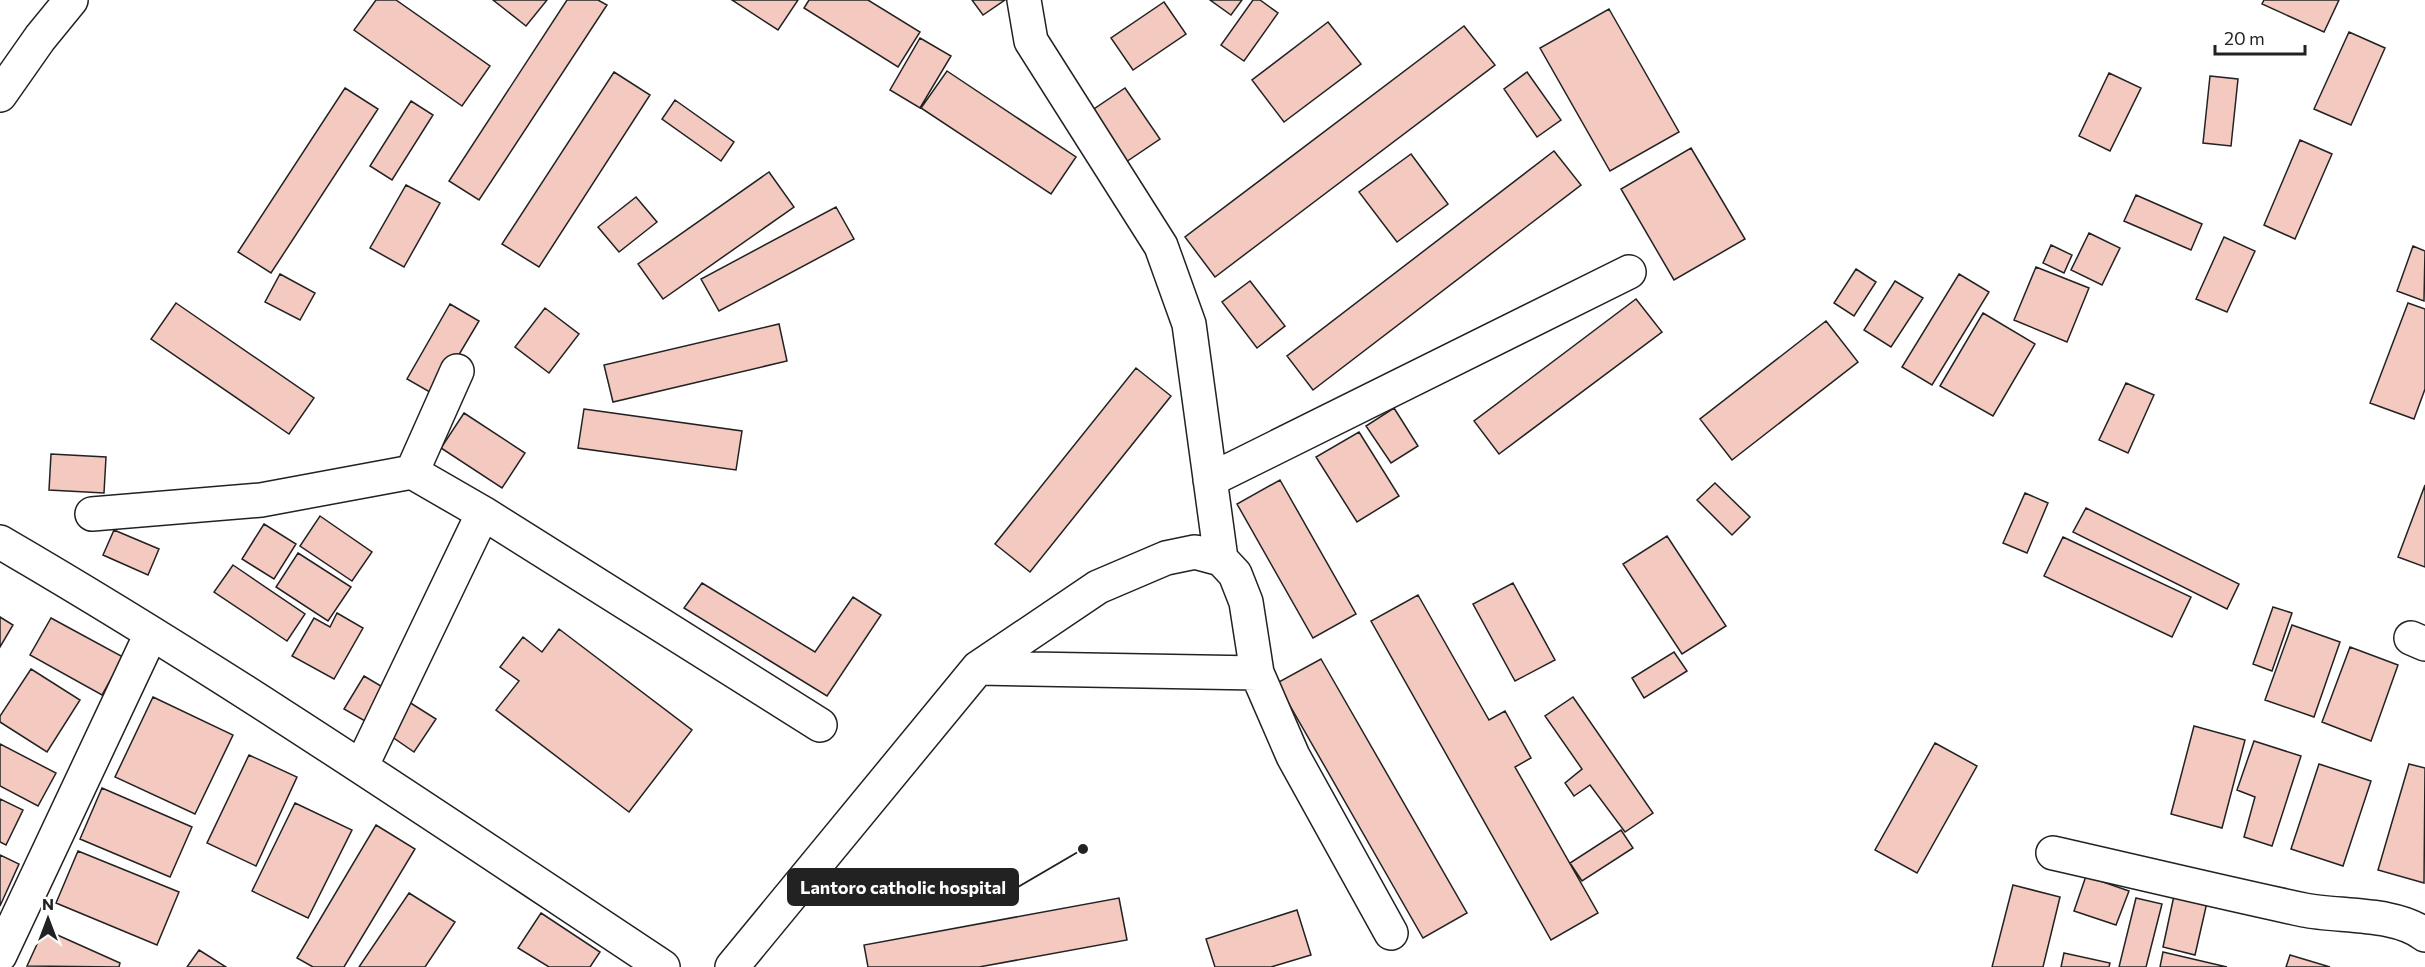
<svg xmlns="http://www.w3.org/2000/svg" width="2425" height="967" font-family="Commissioner,sans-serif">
  <rect width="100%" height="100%" fill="#fff"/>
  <!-- building -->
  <path fill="#f3c9c0" stroke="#222" stroke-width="1.5" d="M 376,0 L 396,0 L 490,66 L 462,106 L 354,30 Z
    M 493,0 L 547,0 L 526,26 Z
    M 567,0 L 598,0 L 607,5 L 479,200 L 449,181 Z
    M 732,0 L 798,0 L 778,30 Z
    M 809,0 L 868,0 L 920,32 L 898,67 L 804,8 Z
    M 972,0 L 1005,0 L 983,15 Z
    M 1210,0 L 1242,0 L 1231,15 Z
    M 1253,0 L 1260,0 L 1278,13 L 1244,61 L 1221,45 Z
    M 2264,0 L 2339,0 L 2324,32 L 2262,4 Z
    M 1164,2 L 1186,34 L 1133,70 L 1111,38 Z
    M 1609,9 L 1679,132 L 1610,171 L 1540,48 Z
    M 1328,22 L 1361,64 L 1284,122 L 1252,80 Z
    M 1464,26 L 1495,65 L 1215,277 L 1185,237 Z
    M 2349,32 L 2385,48 L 2351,125 L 2314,109 Z
    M 920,38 L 951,56 L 920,108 L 890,90 Z
    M 947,71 L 1076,157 L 1051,194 L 921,108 Z
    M 614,72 L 650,95 L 539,267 L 502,244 Z
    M 1527,72 L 1561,120 L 1537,137 L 1504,89 Z
    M 2109,73 L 2141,88 L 2110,151 L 2079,136 Z
    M 2210,76 L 2238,79 L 2231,146 L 2203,143 Z
    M 345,88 L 378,109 L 271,273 L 238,252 Z
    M 1125,88 L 1160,139 L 1123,164 L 1088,113 Z
    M 675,100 L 734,142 L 721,161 L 662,119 Z
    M 411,101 L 433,115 L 392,180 L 370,166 Z
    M 2300,140 L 2332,154 L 2295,239 L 2264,225 Z
    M 1691,148 L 1745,239 L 1674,280 L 1621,189 Z
    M 1554,151 L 1581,185 L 1313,390 L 1287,356 Z
    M 1411,154 L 1448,204 L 1397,242 L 1359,192 Z
    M 769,172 L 794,207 L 663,299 L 638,264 Z
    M 406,185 L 440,203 L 404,267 L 370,248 Z
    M 2136,195 L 2202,224 L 2191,250 L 2124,221 Z
    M 636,197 L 657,222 L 619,252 L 598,227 Z
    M 836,207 L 854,239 L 719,311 L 701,279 Z
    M 2089,233 L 2120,248 L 2102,285 L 2071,270 Z
    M 2224,237 L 2255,251 L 2227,312 L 2196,299 Z
    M 2051,245 L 2072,255 L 2064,273 L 2043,263 Z
    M 2413,246 L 2425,251 L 2424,301 L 2397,291 Z
    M 2036,267 L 2089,288 L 2067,342 L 2014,320 Z
    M 1856,269 L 1876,282 L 1854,316 L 1834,303 Z
    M 280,274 L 315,293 L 300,320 L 265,302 Z
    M 1959,274 L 1989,292 L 1932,385 L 1902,367 Z
    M 1250,281 L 1285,326 L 1257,348 L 1222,302 Z
    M 1895,281 L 1923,298 L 1891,347 L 1864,330 Z
    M 1636,299 L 1662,332 L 1499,454 L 1474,421 Z
    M 176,303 L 314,398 L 289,434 L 151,339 Z
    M 2408,303 L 2425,309 L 2425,389 L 2414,419 L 2370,403 Z
    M 450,304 L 479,321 L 435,395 L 407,379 Z
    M 545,308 L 579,334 L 549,373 L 515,347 Z
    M 1983,313 L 2035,344 L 1993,416 L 1940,386 Z
    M 1826,321 L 1858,362 L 1732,460 L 1700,419 Z
    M 779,324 L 787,361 L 613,402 L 604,365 Z
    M 1136,368 L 1171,396 L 1030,572 L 995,544 Z
    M 2126,383 L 2154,395 L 2128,453 L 2099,440 Z
    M 1394,408 L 1418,446 L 1391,463 L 1366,426 Z
    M 584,409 L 742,431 L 736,470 L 578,448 Z
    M 464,413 L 525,453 L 502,488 L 441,448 Z
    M 1359,432 L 1399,496 L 1357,522 L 1316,457 Z
    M 51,454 L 106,457 L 104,493 L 49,490 Z
    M 1280,480 L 1356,614 L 1313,638 L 1237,504 Z
    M 1715,483 L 1750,517 L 1732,535 L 1697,500 Z
    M 2425,485 L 2425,567 L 2398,557 Z
    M 2025,493 L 2048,503 L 2027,553 L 2003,543 Z
    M 2086,508 L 2239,584 L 2227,609 L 2073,532 Z
    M 320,516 L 372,552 L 352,581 L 300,546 Z
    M 264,524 L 296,544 L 274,579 L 242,559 Z
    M 114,530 L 159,549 L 148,575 L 103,555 Z
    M 1667,536 L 1726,626 L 1682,654 L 1623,564 Z
    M 2063,537 L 2191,597 L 2172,637 L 2044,576 Z
    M 298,553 L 351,587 L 328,621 L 276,587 Z
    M 233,565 L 305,614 L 287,641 L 214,592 Z
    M 702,583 L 815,652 L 853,597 L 881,615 L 827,696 L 684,608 Z
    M 1513,583 L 1555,660 L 1515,681 L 1473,604 Z
    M 1418,595 L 1489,720 L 1505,711 L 1531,758 L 1515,767 L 1598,913 L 1551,940 L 1371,621 Z
    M 2273,607 L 2292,613 L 2272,671 L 2253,664 Z
    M 337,613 L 363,628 L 334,679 L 292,656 L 314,618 L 330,627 Z
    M 0,617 L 13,625 L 0,647 Z
    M 51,618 L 123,657 L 102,695 L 30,655 Z
    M 2292,625 L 2340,642 L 2314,717 L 2265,700 Z
    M 559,629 L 692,730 L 629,812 L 496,710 L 519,681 L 500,667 L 523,637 L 542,652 Z
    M 2350,647 L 2398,665 L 2371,741 L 2322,722 Z
    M 1674,652 L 1687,671 L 1644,698 L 1632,678 Z
    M 1321,659 L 1467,913 L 1423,938 L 1277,683 Z
    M 31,669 L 80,700 L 47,752 L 0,722 L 0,716 Z
    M 364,676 L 391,692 L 372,725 L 344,709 Z
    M 153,697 L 233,735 L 195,814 L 115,777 Z
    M 1573,697 L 1653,813 L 1625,832 L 1590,785 L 1574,796 L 1565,783 L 1582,769 L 1545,716 Z
    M 409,702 L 436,719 L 414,752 L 388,734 Z
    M 2194,726 L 2245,740 L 2222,828 L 2171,814 Z
    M 2254,741 L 2301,756 L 2272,846 L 2244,837 L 2255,797 L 2237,790 Z
    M 1935,743 L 1977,766 L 1917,873 L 1875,850 Z
    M 0,744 L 56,773 L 38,806 L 0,786 Z
    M 249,755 L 297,777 L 256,866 L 207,843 Z
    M 2319,764 L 2371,781 L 2343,866 L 2291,849 Z
    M 2409,764 L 2425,768 L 2424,883 L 2378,870 Z
    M 102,788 L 192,827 L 170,877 L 80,839 Z
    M 0,799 L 23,810 L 6,845 L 0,842 Z
    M 295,803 L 352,830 L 308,918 L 252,891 Z
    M 376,825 L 415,849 L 344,967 L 313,967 L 297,958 Z
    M 1621,830 L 1633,848 L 1582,881 L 1570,863 Z
    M 78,851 L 179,892 L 157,945 L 56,903 Z
    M 0,855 L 19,864 L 0,906 Z
    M 2086,876 L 2129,891 L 2116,925 L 2074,911 Z
    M 2013,885 L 2060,897 L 2043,967 L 1992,967 Z
    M 2175,891 L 2208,898 L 2195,955 L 2163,947 Z
    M 409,893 L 455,922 L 425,967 L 359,967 Z
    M 1119,898 L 1127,940 L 979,967 L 868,967 L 864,945 Z
    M 2136,898 L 2162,904 L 2146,967 L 2119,967 Z
    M 1297,910 L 1311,955 L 1271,967 L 1215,967 L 1206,939 Z
    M 541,913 L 600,952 L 590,967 L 549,967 L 518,948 Z
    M 44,929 L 120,963 L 119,967 L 27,966 Z
    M 199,950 L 226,967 L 187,967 Z
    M 2163,952 L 2227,967 L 2160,967 Z
    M 2064,953 L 2110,963 L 2109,967 L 2061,967 Z
    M 2290,955 L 2330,967 L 2286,967 Z"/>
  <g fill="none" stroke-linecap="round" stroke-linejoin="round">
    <defs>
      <path id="minor" d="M 1024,0 L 1031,41 L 1161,246 L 1189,324 L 1221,559
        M 0,95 L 40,38 L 71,0
        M 1210,480 L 1629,272
        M 483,513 L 820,725
        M 92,514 L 261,500 L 412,472
        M 0,542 C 227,674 444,822 663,967
        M 2411,638 L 2425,644
        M 978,668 L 1257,673
        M 361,767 L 483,513 L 412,472 L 457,371
        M 2053,853 C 2137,872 2220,892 2304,910 C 2339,917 2396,912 2425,935
        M 0,955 L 151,634
        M 732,967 L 978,668 L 1098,587 L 1166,558 L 1195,552 L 1221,559 L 1235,574 L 1246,602 L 1257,673 L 1293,756 L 1391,933"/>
    </defs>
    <!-- minor casing -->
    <use href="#minor" stroke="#222" stroke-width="36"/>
    <!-- minor -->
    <use href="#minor" stroke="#fff" stroke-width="33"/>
  </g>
  <!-- callouts -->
  <path fill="none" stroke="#222" stroke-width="2" d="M1083 849L1018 887"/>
  <circle fill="#222" stroke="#fff" stroke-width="2" cx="1083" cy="849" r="6"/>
  <rect fill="#222" stroke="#222" stroke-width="2" x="788" y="869" width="230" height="36" rx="6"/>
  <g font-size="18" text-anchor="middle" font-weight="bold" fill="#fff">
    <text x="903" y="894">Lantoro catholic hospital</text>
  </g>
  <!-- north arrow -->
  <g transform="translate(48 919)" stroke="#ffffff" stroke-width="4.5" paint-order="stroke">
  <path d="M0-4.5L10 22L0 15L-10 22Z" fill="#222222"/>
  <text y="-9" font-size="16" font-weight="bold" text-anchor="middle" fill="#222222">N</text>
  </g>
  <!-- scale -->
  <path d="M2215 45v9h90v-9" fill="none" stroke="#222222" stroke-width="3"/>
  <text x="2224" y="45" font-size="18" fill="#222222" stroke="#ffffff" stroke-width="4.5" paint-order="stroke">20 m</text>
</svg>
